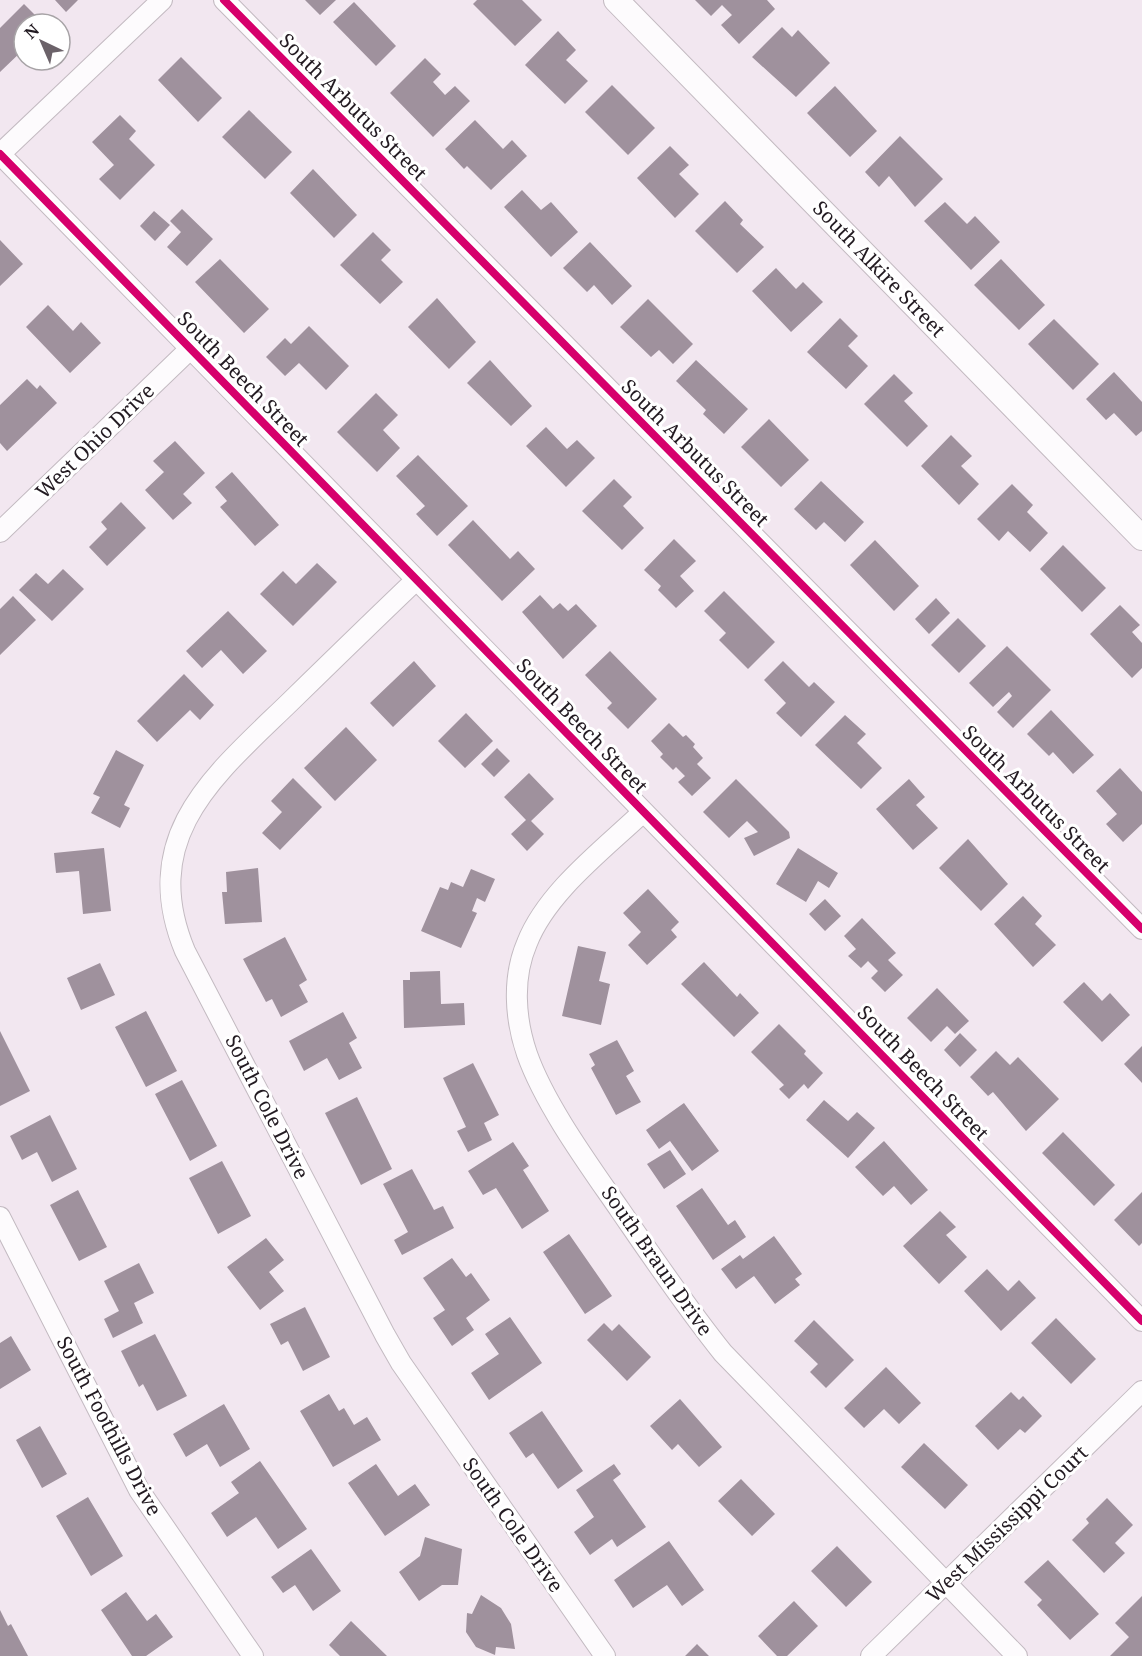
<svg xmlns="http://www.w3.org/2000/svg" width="1142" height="1656" font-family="'Noto Serif',serif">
  <rect width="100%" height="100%" fill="#f2e7f0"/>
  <!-- building -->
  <path fill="#9f919d" d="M 55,0 L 78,0 L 66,12 Z
    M 305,0 L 336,0 L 320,15 Z
    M 477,0 L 522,0 L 542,20 L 515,46 L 473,4 Z
    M 695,0 L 767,0 L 775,9 L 739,44 L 721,25 L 732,15 L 722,5 L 711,16 Z
    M 354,2 L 396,46 L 376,66 L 333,22 Z
    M 24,4 L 44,24 L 24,24 L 24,49 L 0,72 L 0,28 Z
    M 782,27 L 792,37 L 798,30 L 830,63 L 796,97 L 752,57 Z
    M 558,31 L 576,50 L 566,60 L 588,81 L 565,104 L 525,65 Z
    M 181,57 L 222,98 L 198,122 L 158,80 Z
    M 425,58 L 441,74 L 433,82 L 445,95 L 455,86 L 470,101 L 433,137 L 390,93 Z
    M 612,85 L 655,128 L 628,155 L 585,112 Z
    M 835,86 L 877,131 L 850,157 L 807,113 Z
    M 249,110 L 292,152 L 265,179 L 222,137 Z
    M 120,115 L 136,131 L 129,139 L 155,165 L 120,200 L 99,179 L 114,165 L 92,142 Z
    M 475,120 L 503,149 L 512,140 L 527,156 L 491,190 L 467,166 L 464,169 L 445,149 Z
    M 900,136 L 943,179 L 915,207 L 889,176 L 879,187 L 865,172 Z
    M 670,146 L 689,165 L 679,174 L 699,194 L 675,218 L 637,178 Z
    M 313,169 L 357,215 L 334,238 L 290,193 Z
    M 522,190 L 541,210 L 551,202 L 578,232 L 551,257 L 504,207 Z
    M 725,201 L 743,220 L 740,224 L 764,247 L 737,273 L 695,231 Z
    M 945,202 L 967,224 L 975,216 L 1000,242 L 971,270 L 924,221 Z
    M 182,209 L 213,239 L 187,266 L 167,247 L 181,232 L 170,221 Z
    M 154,211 L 170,225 L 155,241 L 140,226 Z
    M 373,232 L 391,250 L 381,260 L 403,282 L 380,304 L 340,265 Z
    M 0,240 L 23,264 L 0,286 Z
    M 590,242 L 632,286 L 612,305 L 594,285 L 587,292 L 563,268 Z
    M 220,259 L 269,309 L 244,333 L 195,282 Z
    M 1001,259 L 1045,305 L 1019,330 L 974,285 Z
    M 776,268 L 796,289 L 803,282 L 823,302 L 791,332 L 752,291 Z
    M 437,298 L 476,342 L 449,369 L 408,327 Z
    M 648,299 L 693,344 L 673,364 L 659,350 L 651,357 L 620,327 Z
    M 48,305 L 73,331 L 81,322 L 101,343 L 70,373 L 26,327 Z
    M 840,318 L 858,336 L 848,346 L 868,366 L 846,389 L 807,352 Z
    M 1054,319 L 1099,364 L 1073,390 L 1028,344 Z
    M 309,326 L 349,366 L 326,390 L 299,363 L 285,376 L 266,357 L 285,338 L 291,344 Z
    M 490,360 L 532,406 L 511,426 L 467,383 Z
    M 696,360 L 748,409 L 724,434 L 703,414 L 706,410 L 676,381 Z
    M 1114,372 L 1142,402 L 1142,431 L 1136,436 L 1114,413 L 1106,420 L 1086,399 Z
    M 894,374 L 913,393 L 904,401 L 928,426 L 907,447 L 864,404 Z
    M 27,379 L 37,389 L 40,385 L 57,403 L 7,451 L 0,443 L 0,405 Z
    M 376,393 L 398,415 L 383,430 L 400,448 L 377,472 L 337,432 Z
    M 769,419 L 809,460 L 781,487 L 741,447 Z
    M 546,427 L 567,449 L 577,440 L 595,458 L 566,487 L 526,446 Z
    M 951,435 L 972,456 L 961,466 L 979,484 L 959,505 L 921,466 Z
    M 175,441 L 205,473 L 183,494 L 192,503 L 173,520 L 145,490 L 164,472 L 153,461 Z
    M 418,455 L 468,506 L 437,536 L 416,514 L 425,506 L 396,476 Z
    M 232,472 L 279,525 L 255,546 L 220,507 L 227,501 L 215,487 Z
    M 614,479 L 632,497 L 623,506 L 644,528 L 622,550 L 582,511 Z
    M 821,481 L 864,522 L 845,542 L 824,522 L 816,530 L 794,509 Z
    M 1012,484 L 1033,505 L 1027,512 L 1048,533 L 1030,552 L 1008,531 L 999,541 L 977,519 Z
    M 121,502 L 146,528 L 107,566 L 89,547 L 107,529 L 101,522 Z
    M 473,520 L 510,559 L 518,551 L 535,569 L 502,601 L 448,545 Z
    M 674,539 L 696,561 L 680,576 L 694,591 L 676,608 L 658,590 L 661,586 L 644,570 Z
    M 875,540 L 919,586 L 894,611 L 850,565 Z
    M 1063,545 L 1106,588 L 1082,612 L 1040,569 Z
    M 317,563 L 337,582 L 293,626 L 260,594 L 283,571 L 296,584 Z
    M 63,569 L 84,589 L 52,621 L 19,590 L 36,573 L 48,584 Z
    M 724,591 L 775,642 L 748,669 L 719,640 L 726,633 L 704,611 Z
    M 540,595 L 553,609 L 560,603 L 568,611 L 576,604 L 597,626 L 563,659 L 522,612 Z
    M 13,596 L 36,620 L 0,655 L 0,609 Z
    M 936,598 L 950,613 L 929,634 L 915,619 Z
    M 1120,605 L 1140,625 L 1132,632 L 1142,643 L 1142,668 L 1132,678 L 1090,634 Z
    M 228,611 L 267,651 L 243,674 L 221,650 L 202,668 L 186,651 Z
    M 958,618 L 986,646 L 959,673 L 931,645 Z
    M 1007,646 L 1051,690 L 1013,728 L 997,712 L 1012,696 L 1009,692 L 993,707 L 969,683 Z
    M 610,651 L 657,699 L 628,729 L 607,708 L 612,703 L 585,675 Z
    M 414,661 L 436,686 L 393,727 L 370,703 Z
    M 783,661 L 809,687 L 814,682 L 835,702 L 801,737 L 776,713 L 786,703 L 764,680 Z
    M 184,674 L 214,705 L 200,720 L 190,710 L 157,742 L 137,721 Z
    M 1051,710 L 1094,755 L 1073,774 L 1053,752 L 1049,756 L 1027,734 Z
    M 466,713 L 493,741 L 465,768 L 438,741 Z
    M 845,715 L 866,734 L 857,743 L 882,768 L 861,789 L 815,745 Z
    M 669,723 L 683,737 L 686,735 L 695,744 L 693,747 L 703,758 L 697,764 L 711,778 L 692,796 L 678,782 L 685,776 L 676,767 L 673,770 L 660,757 L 663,754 L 651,741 Z
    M 346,727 L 377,760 L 335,801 L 304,768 Z
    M 497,748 L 510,761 L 494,777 L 481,764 Z
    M 116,750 L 144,765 L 124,805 L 130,808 L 120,828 L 91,813 L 100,797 L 93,794 Z
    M 1120,768 L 1142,792 L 1142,824 L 1123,842 L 1106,824 L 1117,814 L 1096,791 Z
    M 529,773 L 554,799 L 531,821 L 544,834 L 527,851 L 511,834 L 526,820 L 504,797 Z
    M 293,778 L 322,807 L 280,850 L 262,833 L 282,812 L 271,801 Z
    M 736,779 L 789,832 L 790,838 L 754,856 L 744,838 L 758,832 L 747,821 L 729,838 L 703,812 Z
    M 909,779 L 925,797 L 916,805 L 938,828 L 913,850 L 876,809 Z
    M 968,839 L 1008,884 L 981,911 L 939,868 Z
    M 104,848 L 111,911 L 83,914 L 79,871 L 56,873 L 54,853 Z
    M 798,848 L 838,873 L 829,888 L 818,881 L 806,902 L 776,884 Z
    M 258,868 L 262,922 L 225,924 L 222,892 L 227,892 L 226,872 Z
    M 471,869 L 495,879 L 485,902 L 477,898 L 472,911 L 477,913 L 461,948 L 421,931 L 440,887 L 448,890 L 451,882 L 463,887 Z
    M 648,889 L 679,922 L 671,930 L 677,937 L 647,965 L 628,945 L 641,932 L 623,913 Z
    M 1023,896 L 1042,916 L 1035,924 L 1056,945 L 1033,967 L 994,924 Z
    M 825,899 L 841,916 L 825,931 L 809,914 Z
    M 862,918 L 896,953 L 888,960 L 903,975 L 885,992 L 871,978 L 878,971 L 868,961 L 861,968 L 848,956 L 856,949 L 844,936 Z
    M 285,937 L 307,980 L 299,985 L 308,1002 L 281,1017 L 272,999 L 266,1002 L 243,959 Z
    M 578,946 L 606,952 L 599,981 L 610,984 L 601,1025 L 562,1016 Z
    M 704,962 L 737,997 L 740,993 L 759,1013 L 734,1037 L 681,984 Z
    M 100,963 L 115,995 L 81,1010 L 67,978 Z
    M 440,971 L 441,1004 L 464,1003 L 465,1025 L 404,1028 L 403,980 L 410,980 L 410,972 Z
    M 1084,982 L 1102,1001 L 1110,993 L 1130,1015 L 1102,1042 L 1063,1002 Z
    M 937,988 L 969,1021 L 955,1034 L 947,1026 L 931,1042 L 907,1018 Z
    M 146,1011 L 177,1071 L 146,1087 L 115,1027 Z
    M 343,1012 L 357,1038 L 349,1043 L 362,1068 L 339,1080 L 327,1058 L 304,1071 L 289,1041 Z
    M 779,1024 L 806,1051 L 804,1054 L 823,1073 L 808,1089 L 804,1084 L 789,1099 L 779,1089 L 784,1085 L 751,1052 Z
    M 0,1031 L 30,1091 L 0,1106 Z
    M 960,1033 L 977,1050 L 960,1067 L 944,1050 Z
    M 617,1040 L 634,1071 L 626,1076 L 641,1102 L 616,1115 L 591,1068 L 595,1065 L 589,1054 Z
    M 1142,1046 L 1142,1083 L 1124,1064 Z
    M 996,1051 L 1010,1065 L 1018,1057 L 1059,1099 L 1026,1131 L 993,1092 L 988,1096 L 970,1077 Z
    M 473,1063 L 499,1115 L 484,1123 L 492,1140 L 468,1152 L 457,1131 L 466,1127 L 443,1078 Z
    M 182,1080 L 217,1146 L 190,1161 L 155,1094 Z
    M 357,1097 L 392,1169 L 361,1185 L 325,1113 Z
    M 824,1100 L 848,1121 L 857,1112 L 875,1128 L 848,1158 L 806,1120 Z
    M 684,1103 L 719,1151 L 692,1171 L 670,1141 L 659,1149 L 646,1130 Z
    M 50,1115 L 77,1169 L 52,1182 L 37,1152 L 22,1160 L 10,1136 Z
    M 1063,1132 L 1115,1185 L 1094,1206 L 1042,1153 Z
    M 884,1141 L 928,1190 L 911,1205 L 894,1186 L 883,1196 L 855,1167 Z
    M 513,1142 L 529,1166 L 523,1170 L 549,1211 L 522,1229 L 496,1188 L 483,1195 L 468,1171 Z
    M 670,1150 L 686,1174 L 664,1189 L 647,1164 Z
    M 222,1161 L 251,1216 L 218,1234 L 189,1178 Z
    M 412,1169 L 434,1210 L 443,1206 L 454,1228 L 402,1255 L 394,1240 L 408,1232 L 383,1184 Z
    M 702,1188 L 728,1225 L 735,1220 L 746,1237 L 713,1260 L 676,1206 Z
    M 78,1190 L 107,1247 L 79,1261 L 50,1205 Z
    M 1142,1192 L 1142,1243 L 1139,1246 L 1114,1220 Z
    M 940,1211 L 956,1227 L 946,1235 L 967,1257 L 939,1284 L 903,1246 Z
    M 569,1234 L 612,1296 L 585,1314 L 543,1252 Z
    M 774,1236 L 802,1274 L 795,1279 L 800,1285 L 775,1304 L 754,1276 L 736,1289 L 721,1269 L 740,1255 L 743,1259 Z
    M 266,1238 L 284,1260 L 269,1272 L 284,1291 L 260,1310 L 227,1267 Z
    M 452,1258 L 466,1277 L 471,1273 L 490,1300 L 466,1318 L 474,1330 L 452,1346 L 433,1318 L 445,1310 L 423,1278 Z
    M 139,1263 L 154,1293 L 134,1303 L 143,1323 L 113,1338 L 104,1319 L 119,1311 L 104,1281 Z
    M 987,1269 L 1008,1291 L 1019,1280 L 1036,1298 L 1001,1331 L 964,1291 Z
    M 305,1307 L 330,1357 L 303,1371 L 288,1341 L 281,1345 L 270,1324 Z
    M 510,1317 L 542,1363 L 489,1400 L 471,1373 L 499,1354 L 485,1334 Z
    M 1056,1318 L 1096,1359 L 1071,1384 L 1031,1343 Z
    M 814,1320 L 854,1360 L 826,1388 L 810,1372 L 818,1364 L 794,1341 Z
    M 604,1323 L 612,1331 L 619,1324 L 651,1357 L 627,1381 L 587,1340 Z
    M 155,1334 L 187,1396 L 157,1411 L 143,1384 L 139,1387 L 121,1351 Z
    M 11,1336 L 31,1370 L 0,1389 L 0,1343 Z
    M 886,1367 L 921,1403 L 899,1424 L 884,1409 L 864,1428 L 844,1408 Z
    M 1011,1392 L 1019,1400 L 1023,1396 L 1042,1416 L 1025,1433 L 1020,1429 L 998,1450 L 975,1426 Z
    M 329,1394 L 339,1411 L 344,1408 L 354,1425 L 367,1417 L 381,1440 L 333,1467 L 300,1411 Z
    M 680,1399 L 722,1447 L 699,1467 L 678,1444 L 672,1450 L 650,1426 Z
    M 224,1404 L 250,1449 L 220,1467 L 207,1444 L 186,1457 L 173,1434 Z
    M 542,1411 L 583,1471 L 558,1489 L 533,1453 L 526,1458 L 509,1433 Z
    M 40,1426 L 67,1474 L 42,1488 L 16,1440 Z
    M 924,1443 L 968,1485 L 945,1509 L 901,1467 Z
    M 260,1461 L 307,1529 L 278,1549 L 256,1517 L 227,1537 L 211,1513 L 239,1493 L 231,1482 Z
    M 376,1464 L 398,1496 L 415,1484 L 430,1505 L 385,1536 L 348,1483 Z
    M 614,1464 L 621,1474 L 613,1480 L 646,1527 L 617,1547 L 612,1539 L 590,1555 L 574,1532 L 594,1517 L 576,1490 Z
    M 741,1479 L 775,1514 L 752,1536 L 718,1501 Z
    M 88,1497 L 123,1556 L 91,1576 L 56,1516 Z
    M 1107,1498 L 1133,1525 L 1115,1543 L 1125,1553 L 1104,1573 L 1072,1540 L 1089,1523 L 1086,1519 Z
    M 425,1537 L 462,1549 L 458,1585 L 442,1585 L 419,1601 L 399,1572 L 420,1556 Z
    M 669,1541 L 704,1590 L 682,1606 L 667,1585 L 633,1608 L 614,1580 Z
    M 837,1546 L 872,1582 L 846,1607 L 811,1571 Z
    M 311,1549 L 341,1591 L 313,1611 L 295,1585 L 283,1593 L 271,1577 Z
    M 1048,1560 L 1099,1614 L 1070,1640 L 1037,1605 L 1042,1600 L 1024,1582 Z
    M 126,1592 L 147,1621 L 156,1614 L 173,1637 L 146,1656 L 132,1656 L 101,1610 Z
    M 481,1595 L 501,1608 L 511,1624 L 515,1649 L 496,1647 L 495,1655 L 476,1647 L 466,1632 L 467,1613 L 472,1614 Z
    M 1142,1596 L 1142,1656 L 1110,1656 L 1129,1637 L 1115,1623 Z
    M 794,1601 L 818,1626 L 787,1656 L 777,1656 L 758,1636 Z
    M 0,1610 L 8,1626 L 11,1624 L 28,1656 L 0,1656 Z
    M 351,1621 L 387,1656 L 340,1656 L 329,1645 Z
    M 697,1644 L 709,1656 L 685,1656 Z"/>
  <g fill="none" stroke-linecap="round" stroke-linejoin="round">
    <defs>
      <path id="minor" d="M 224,0 L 1142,929
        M 0,154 L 1142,1321
        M 0,154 L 162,0
        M 0,532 L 190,349
        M 416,580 C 374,620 333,660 291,701 C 216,774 137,835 185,951 L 385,1335 L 401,1363 L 605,1656
        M 643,812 C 603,850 547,892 527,943 C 512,978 515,1019 527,1054 C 545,1105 589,1165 620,1210 C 653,1258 686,1307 723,1353 L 1017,1656
        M 0,1217 L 139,1490 L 253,1656
        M 871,1656 L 1142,1391"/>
      <path id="tertiary" d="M 616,0 L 1142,538"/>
    </defs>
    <!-- minor casing -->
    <use href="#minor" stroke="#c3bac1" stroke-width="22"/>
    <!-- tertiary casing -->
    <use href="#tertiary" stroke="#c3bac1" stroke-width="26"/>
    <!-- minor -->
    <use href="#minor" stroke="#fdfbfd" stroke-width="20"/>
    <!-- tertiary -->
    <use href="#tertiary" stroke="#fdfbfd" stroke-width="24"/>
    <defs>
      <path id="cycleway" d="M 224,0 L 1142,929
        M 0,154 L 1142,1321"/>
    </defs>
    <!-- cycleway casing -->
    <use href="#cycleway" stroke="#fff" stroke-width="11"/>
    <!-- cycleway -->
    <use href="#cycleway" stroke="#d6006c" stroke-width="8"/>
  </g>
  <g text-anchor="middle" stroke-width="6" stroke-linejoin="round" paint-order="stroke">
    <!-- street labels -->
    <g font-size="20" fill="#221a21" stroke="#fff">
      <text transform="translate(353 107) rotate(45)" y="7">South Arbutus Street</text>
      <text transform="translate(879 269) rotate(46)" y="7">South Alkire Street</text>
      <text transform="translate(243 379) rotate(46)" y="7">South Beech Street</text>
      <text transform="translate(95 441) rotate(-44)" y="7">West Ohio Drive</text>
      <text transform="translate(695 453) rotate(45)" y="7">South Arbutus Street</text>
      <text transform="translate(582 726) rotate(46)" y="7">South Beech Street</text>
      <text transform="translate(1036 799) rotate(45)" y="7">South Arbutus Street</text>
      <text transform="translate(923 1073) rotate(46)" y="7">South Beech Street</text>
      <text transform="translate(267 1107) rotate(63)" y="7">South Cole Drive</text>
      <text transform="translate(657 1261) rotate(55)" y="7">South Braun Drive</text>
      <text transform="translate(109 1426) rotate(62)" y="7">South Foothills Drive</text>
      <text transform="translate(1007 1524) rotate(-44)" y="7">West Mississippi Court</text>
      <text transform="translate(513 1525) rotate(55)" y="7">South Cole Drive</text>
    </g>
  </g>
  <!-- north arrow -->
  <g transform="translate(42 42) rotate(316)"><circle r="28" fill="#ffffff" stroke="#a7a3a6" stroke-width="1.5"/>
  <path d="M0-4.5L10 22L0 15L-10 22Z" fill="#6b6269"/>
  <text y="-9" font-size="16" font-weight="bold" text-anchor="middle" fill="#221a21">N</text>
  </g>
</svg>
